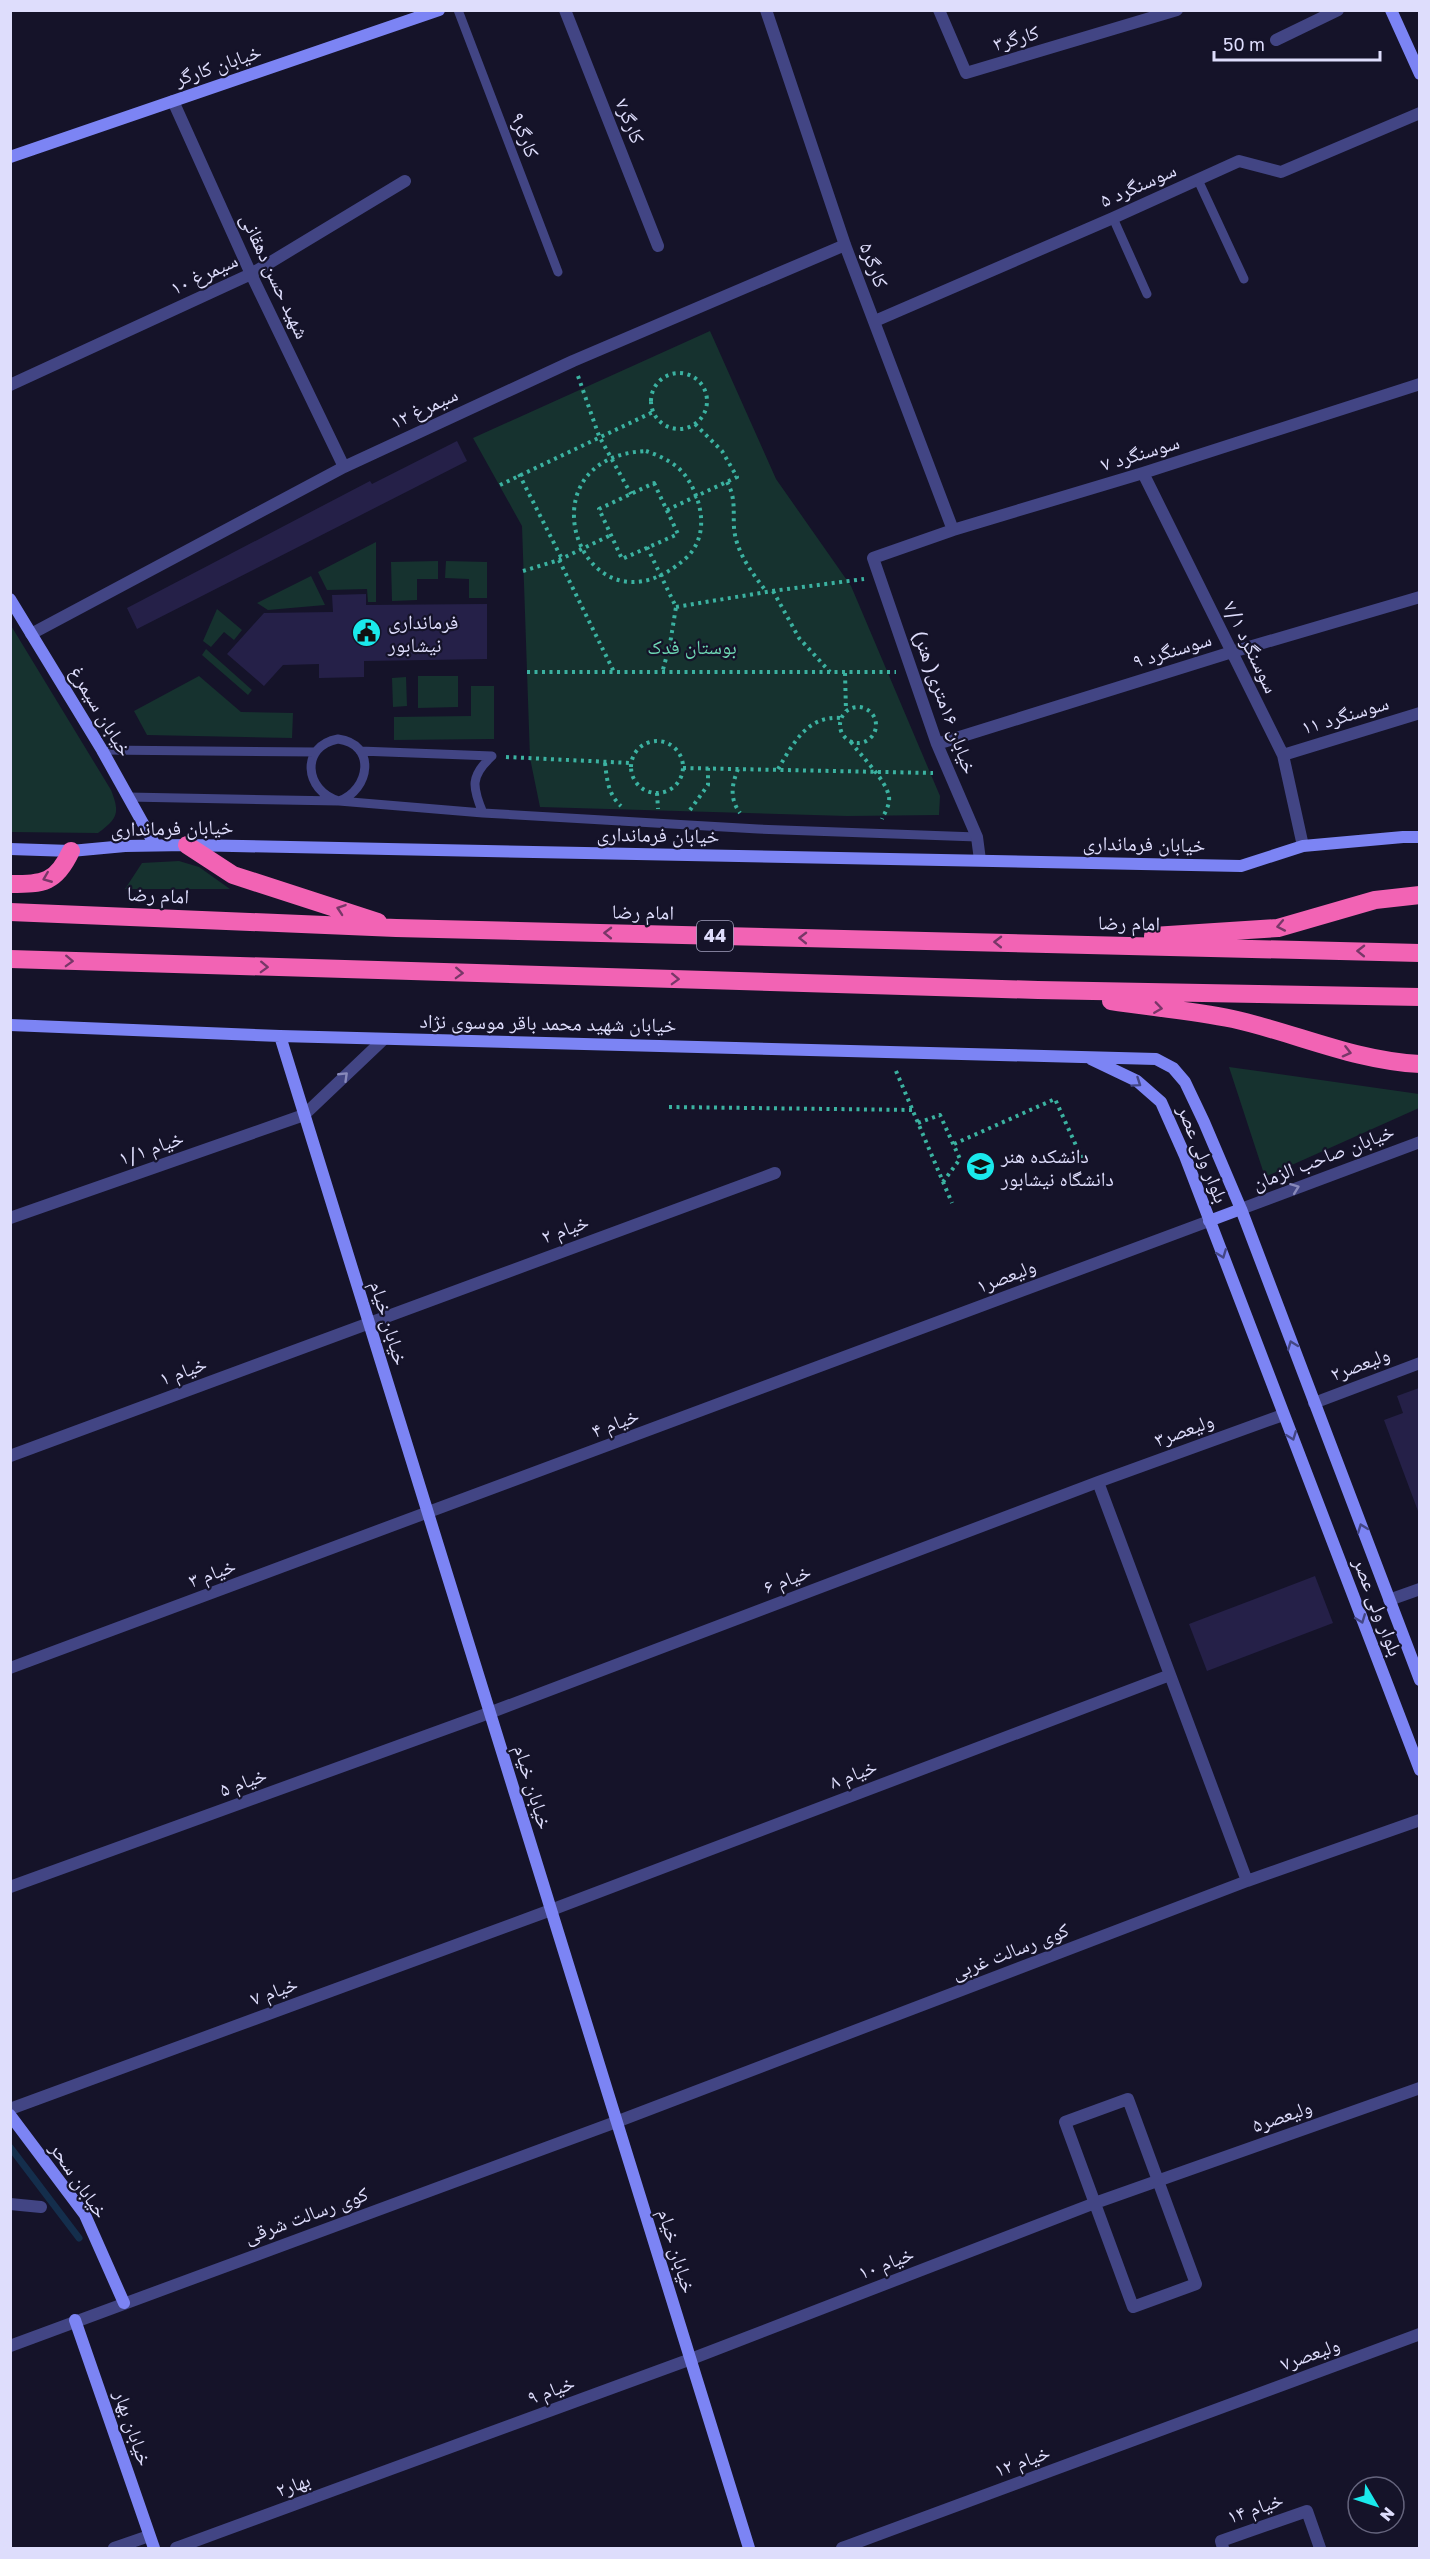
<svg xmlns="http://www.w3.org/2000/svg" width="1430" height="2559" font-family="'Golos Text','Noto Naskh Arabic',sans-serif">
  <rect width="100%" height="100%" fill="#151329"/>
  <!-- green -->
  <path fill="#16322f" d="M 710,331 L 776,479 L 851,586 L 940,796 L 939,815 L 847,816 L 540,807 L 530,758 L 522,526 L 473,438 Z
    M 376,542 L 376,602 L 368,602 L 367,589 L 327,590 L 318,572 Z
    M 438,561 L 438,579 L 417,579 L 417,600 L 392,601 L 391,562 Z
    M 446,561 L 487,562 L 487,598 L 469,598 L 469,579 L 445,578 Z
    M 311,576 L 325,605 L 268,610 L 257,603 Z
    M 217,609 L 242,630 L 234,640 L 224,632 L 211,647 L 203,641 Z
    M 10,624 L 111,790 C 120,813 118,818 98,833 L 11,832 Z
    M 206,649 L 252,690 L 248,695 L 202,655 Z
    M 199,676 L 241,712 L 293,713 L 292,738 L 147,735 L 134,711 Z
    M 418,676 L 458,676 L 458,707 L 418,708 Z
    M 406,677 L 407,706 L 393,707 L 392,678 Z
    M 471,686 L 494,686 L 494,739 L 394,740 L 394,717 L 471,716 Z
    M 179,861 L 199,867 L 230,889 L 125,889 L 142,863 Z
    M 1229,1067 L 1419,1094 L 1419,1108 L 1265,1177 Z"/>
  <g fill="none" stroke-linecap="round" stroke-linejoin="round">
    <!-- stream -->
    <path stroke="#142e4c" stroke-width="7" d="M 10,2147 L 79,2238"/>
  </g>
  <!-- building -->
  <path fill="#252048" d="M 457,441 L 467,461 L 137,629 L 127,608 L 370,481 L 372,484 Z
    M 366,594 L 366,605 L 487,604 L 487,659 L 364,661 L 364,677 L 319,678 L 319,664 L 283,665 L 264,686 L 227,654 L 264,613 L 333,612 L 332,595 Z
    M 1419,1388 L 1419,1511 L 1418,1511 L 1384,1420 L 1403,1413 L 1397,1396 Z
    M 1315,1576 L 1333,1623 L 1207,1671 L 1189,1624 Z"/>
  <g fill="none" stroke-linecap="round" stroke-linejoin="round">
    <!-- path -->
    <path stroke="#3bb2a1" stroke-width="4" stroke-dasharray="3 4.5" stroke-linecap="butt" d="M651 401a28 28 0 1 1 56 0a28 28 0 1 1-56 0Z
      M 578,376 L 599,436 L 631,494
      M 646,451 C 661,456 678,464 687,478 C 703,502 709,537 686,558 C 585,648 514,457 646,451 Z
      M 519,474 L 562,559
      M 727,482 C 736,498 733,511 734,528 C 736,552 752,573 766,591
      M 654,483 L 678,534 L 622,559 L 599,509 Z
      M 500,485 L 653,412
      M 667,510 L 737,477 L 722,451 L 695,424
      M 647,547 L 676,607 L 670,644 L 662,673
      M 559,560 L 614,672
      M 523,571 L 559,560 L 611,535
      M 773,591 L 799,638 L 830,672
      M 676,607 L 772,591 L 864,579
      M 527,672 L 896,672
      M 845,673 L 846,711
      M840 725a18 18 0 1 1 36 0a18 18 0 1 1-36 0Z
      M631 767a26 26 0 1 1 52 0a26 26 0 1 1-52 0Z
      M 851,742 C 861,756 887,781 889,797 C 890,805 885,812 882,819
      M 506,757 L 631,763
      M 605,763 C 607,780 608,794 621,806
      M 683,768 L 933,773
      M 738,769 C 732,784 729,798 740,813
      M 778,769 C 793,744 807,715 841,718
      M 657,793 L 658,809
      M 690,810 L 708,785 L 708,768
      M 896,1071 L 952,1203
      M 669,1107 L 913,1110
      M 918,1123 L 940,1115 L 960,1159 L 943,1182
      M 954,1144 L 1055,1099 L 1083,1161"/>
    <!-- lane -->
    <path stroke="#424584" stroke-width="9" d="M 458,10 L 558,272
      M 1198,180 L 1244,279
      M 1113,218 L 1147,294
      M 338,739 C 377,744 370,790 339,801 C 304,791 300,746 338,739 Z
      M 102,750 L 316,752
      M 360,751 L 492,756 C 470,776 472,787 483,813
      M 128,797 L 339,801 L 483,813 L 758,829 L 977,837"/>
    <!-- street -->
    <path stroke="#424584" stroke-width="12" d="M 565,10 L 658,246
      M 766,10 L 845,245 L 953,530
      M 939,10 L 966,73 L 1177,10
      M 1276,40 L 1338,10
      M 173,101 L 251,274 L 344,467
      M 875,321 L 1113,218 L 1239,161 L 1281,172 L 1420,113
      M 10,385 L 251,274 L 405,181
      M 1143,473 L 1283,755 L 1303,846
      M 31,634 L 344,467 L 573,361 L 845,245
      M 937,744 L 1232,652 L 1420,597
      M 1283,755 L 1420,713
      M 980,860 L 977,837 L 937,744 L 873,558 L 953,530 L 1143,473 L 1420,384
      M 1241,1209 L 1420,1142
      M 10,1218 L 304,1115 L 384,1039
      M 1314,1403 L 1420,1363
      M 10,1456 L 775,1173
      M 1098,1482 L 1247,1881
      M 1389,1600 L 1420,1589
      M 10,1668 L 1209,1221
      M 10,1887 L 489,1713 L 1098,1482 L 1283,1415
      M 1128,2099 L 1196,2284 L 1133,2307 L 1065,2122 Z
      M 10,2109 L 551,1910 L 1170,1675
      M 10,2204 L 41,2207
      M 10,2346 L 616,2122 L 1247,1881 L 1420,1820
      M 114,2548 L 149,2536
      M 176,2548 L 691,2359 L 1095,2203 L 1420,2088
      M 842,2548 L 1420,2334
      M 1223,2548 L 1221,2541 L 1307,2511 L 1320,2548"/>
    <!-- secondary -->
    <path stroke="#7c84f4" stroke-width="12" d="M 1391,10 L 1420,74
      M 10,157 L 439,10
      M 10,599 L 102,750 L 155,845
      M 10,849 L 71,851 L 125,846 L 187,845 L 1241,866 L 1303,846 L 1403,837 L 1420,837
      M 10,1025 L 280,1036 L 1156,1059 L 1173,1068 L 1185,1082 L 1204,1122 L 1241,1209 L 1420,1680
      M 280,1036 L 749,2548
      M 1091,1059 L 1137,1081 L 1161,1102 L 1185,1156 L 1420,1770
      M 1209,1221 L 1241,1209
      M 10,2115 L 85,2215 L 124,2303
      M 75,2320 L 154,2548"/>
    <!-- highway -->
    <path stroke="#f263b4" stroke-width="18" d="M 187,845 L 233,875 L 378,922
      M 10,884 C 44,884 56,883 71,851
      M 10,912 L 396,928 L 1420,953
      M 1153,936 L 1278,928 L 1375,900 L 1420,895
      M 10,959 L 1038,990 L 1420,997
      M 1111,1001 C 1151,1007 1193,1011 1233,1019 C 1296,1033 1355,1061 1420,1064"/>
  </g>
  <!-- one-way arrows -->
  <defs><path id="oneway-chevron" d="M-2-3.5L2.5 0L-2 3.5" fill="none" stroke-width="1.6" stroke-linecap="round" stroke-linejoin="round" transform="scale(1.5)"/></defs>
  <g stroke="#783768">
    <use href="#oneway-chevron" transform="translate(47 878) rotate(158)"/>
    <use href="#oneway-chevron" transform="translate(341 909) rotate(-161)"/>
    <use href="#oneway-chevron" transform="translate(1281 926) rotate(169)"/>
    <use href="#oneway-chevron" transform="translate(608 933) rotate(-179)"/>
    <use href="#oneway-chevron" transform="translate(803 938) rotate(-179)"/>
    <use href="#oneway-chevron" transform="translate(998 942) rotate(-179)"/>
    <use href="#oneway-chevron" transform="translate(1361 951) rotate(-179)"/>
    <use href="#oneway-chevron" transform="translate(69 961) rotate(2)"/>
    <use href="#oneway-chevron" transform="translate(264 967) rotate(2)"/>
    <use href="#oneway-chevron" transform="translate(459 973) rotate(2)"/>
    <use href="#oneway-chevron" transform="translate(675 979) rotate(2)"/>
    <use href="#oneway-chevron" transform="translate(1158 1008) rotate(8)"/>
    <use href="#oneway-chevron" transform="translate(1347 1052) rotate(14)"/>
  </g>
  <g stroke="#8889ba">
    <use href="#oneway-chevron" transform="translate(344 1076) rotate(-44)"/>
    <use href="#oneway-chevron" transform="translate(1295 1188) rotate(-21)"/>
  </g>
  <g stroke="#434684">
    <use href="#oneway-chevron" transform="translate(1137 1083) rotate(34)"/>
    <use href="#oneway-chevron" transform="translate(1222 1254) rotate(69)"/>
    <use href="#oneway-chevron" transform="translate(1292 1345) rotate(-111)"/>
    <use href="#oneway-chevron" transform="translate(1292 1436) rotate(69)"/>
    <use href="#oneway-chevron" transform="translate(1362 1528) rotate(-111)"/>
    <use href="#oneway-chevron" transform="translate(1361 1619) rotate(69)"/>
  </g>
  <!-- icons -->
  <defs>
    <symbol id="civic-disc" viewBox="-11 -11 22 22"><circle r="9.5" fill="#1ae9ec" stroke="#151329"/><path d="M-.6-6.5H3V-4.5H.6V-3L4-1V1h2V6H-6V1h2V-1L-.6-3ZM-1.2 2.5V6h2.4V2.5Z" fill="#111"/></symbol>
    <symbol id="university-disc" viewBox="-11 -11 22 22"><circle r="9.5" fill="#1ae9ec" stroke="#151329"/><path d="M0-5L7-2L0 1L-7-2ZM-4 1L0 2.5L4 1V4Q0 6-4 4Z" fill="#111"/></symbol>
  </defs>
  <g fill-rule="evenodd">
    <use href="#civic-disc" x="350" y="616" width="33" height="33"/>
    <use href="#university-disc" x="964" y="1150" width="33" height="33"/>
  </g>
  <g text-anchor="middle" stroke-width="4.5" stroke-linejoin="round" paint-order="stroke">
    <!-- shield labels -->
    <rect fill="#151329" stroke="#a2a0bd" stroke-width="1.5" x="697" y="921" width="36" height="30" rx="4.5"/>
    <g font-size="18" font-weight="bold" fill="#deddfc">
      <text x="715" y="942">44</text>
    </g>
    <!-- street labels -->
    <g font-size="20" fill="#deddfc" stroke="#151329">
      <text transform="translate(1016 38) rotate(-16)" y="7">کارگر۳</text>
      <text transform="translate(218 65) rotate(-19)" y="7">خیابان کارگر</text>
      <text transform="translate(630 121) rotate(68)" y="7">کارگر۷</text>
      <text transform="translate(525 135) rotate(69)" y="7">کارگر۹</text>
      <text transform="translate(1138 185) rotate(-24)" y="7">سوسنگرد ۵</text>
      <text transform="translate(874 265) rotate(69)" y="7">کارگر۵</text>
      <text transform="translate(204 274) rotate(-25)" y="7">سیمرغ ۱۰</text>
      <text transform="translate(275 276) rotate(65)" y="7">شهید حسن دهقانی</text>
      <text transform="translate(424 408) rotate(-25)" y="7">سیمرغ ۱۲</text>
      <text transform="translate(1140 453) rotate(-17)" y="7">سوسنگرد ۷</text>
      <text transform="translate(1251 647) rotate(64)" y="7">سوسنگرد ۷/۱</text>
      <text transform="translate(1172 650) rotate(-17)" y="7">سوسنگرد ۹</text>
      <text transform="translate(945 702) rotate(70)" y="7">خیابان ۱۶متری( هنر)</text>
      <text transform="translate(101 711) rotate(59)" y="7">خیابان سیمرغ</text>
      <text transform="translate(1345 715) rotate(-17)" y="7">سوسنگرد ۱۱</text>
      <text transform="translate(172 828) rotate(-1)" y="7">خیابان فرمانداری</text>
      <text transform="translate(658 835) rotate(1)" y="7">خیابان فرمانداری</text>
      <text transform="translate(1144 844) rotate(1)" y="7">خیابان فرمانداری</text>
      <text transform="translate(158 895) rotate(3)" y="7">امام رضا</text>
      <text transform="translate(643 912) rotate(1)" y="7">امام رضا</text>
      <text transform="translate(1129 923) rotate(1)" y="7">امام رضا</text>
      <text transform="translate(548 1023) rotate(1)" y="7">خیابان شهید محمد باقر موسوی نژاد</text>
      <text transform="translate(151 1148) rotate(-19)" y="7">خیام ۱/۱</text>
      <text transform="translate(1203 1154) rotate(68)" y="7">بلوار ولی عصر</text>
      <text transform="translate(1323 1157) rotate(-21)" y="7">خیابان صاحب الزمان</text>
      <text transform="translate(565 1229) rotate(-20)" y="7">خیام ۲</text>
      <text transform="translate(1006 1276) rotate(-21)" y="7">ولیعصر۱</text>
      <text transform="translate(389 1323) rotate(73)" y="7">خیابان خیام</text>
      <text transform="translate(1360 1364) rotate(-21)" y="7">ولیعصر۲</text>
      <text transform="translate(183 1371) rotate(-20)" y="7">خیام ۱</text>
      <text transform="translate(615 1423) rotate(-21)" y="7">خیام ۴</text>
      <text transform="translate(1184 1430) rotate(-20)" y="7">ولیعصر۳</text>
      <text transform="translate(212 1573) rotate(-20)" y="7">خیام ۳</text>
      <text transform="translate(787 1579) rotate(-21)" y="7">خیام ۶</text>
      <text transform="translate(1378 1607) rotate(69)" y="7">بلوار ولی عصر</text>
      <text transform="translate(853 1774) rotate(-21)" y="7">خیام ۸</text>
      <text transform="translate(243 1782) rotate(-20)" y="7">خیام ۵</text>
      <text transform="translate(533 1787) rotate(73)" y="7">خیابان خیام</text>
      <text transform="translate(1010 1951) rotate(-21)" y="7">کوی رسالت غربی</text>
      <text transform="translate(274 1991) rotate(-20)" y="7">خیام ۷</text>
      <text transform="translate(1282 2116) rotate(-19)" y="7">ولیعصر۵</text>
      <text transform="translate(79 2180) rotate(56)" y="7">خیابان سحر</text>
      <text transform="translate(306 2215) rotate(-20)" y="7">کوی رسالت شرقی</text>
      <text transform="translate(677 2251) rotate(73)" y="7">خیابان خیام</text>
      <text transform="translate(886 2263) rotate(-21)" y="7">خیام ۱۰</text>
      <text transform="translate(1310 2354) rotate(-20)" y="7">ولیعصر۷</text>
      <text transform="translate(551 2390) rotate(-20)" y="7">خیام ۹</text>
      <text transform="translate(133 2428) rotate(71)" y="7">خیابان بهار</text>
      <text transform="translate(1022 2461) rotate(-20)" y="7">خیام ۱۲</text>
      <text transform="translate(293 2485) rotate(-20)" y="7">بهار۲</text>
      <text transform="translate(1255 2508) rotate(-19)" y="7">خیام ۱۴</text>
    </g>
    <!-- poi labels -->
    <g font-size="20" fill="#deddfc" stroke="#151329" text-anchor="start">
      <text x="388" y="629">فرمانداری<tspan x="388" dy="23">نیشابور</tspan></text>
      <text x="1001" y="1163">دانشکده هنر<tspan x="1001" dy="23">دانشگاه نیشابور</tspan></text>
    </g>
    <!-- park labels -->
    <g font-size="20" fill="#6ed7b4" stroke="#151329">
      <text x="692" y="654">بوستان فدک</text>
    </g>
  </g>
  <!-- border -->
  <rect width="1430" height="2559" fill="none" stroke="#deddfc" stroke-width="24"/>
  <!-- north arrow -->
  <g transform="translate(1376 2505) rotate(129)"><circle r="28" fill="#151329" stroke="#65647d" stroke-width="1.5"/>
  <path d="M0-4.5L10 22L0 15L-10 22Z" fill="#1ae9ec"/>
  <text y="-9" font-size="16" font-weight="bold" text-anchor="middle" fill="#deddfc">N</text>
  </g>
  <!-- scale -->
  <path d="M1214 51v9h166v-9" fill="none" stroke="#deddfc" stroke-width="3"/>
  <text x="1223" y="51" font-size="18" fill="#deddfc" stroke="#151329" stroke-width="4.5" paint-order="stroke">50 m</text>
</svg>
